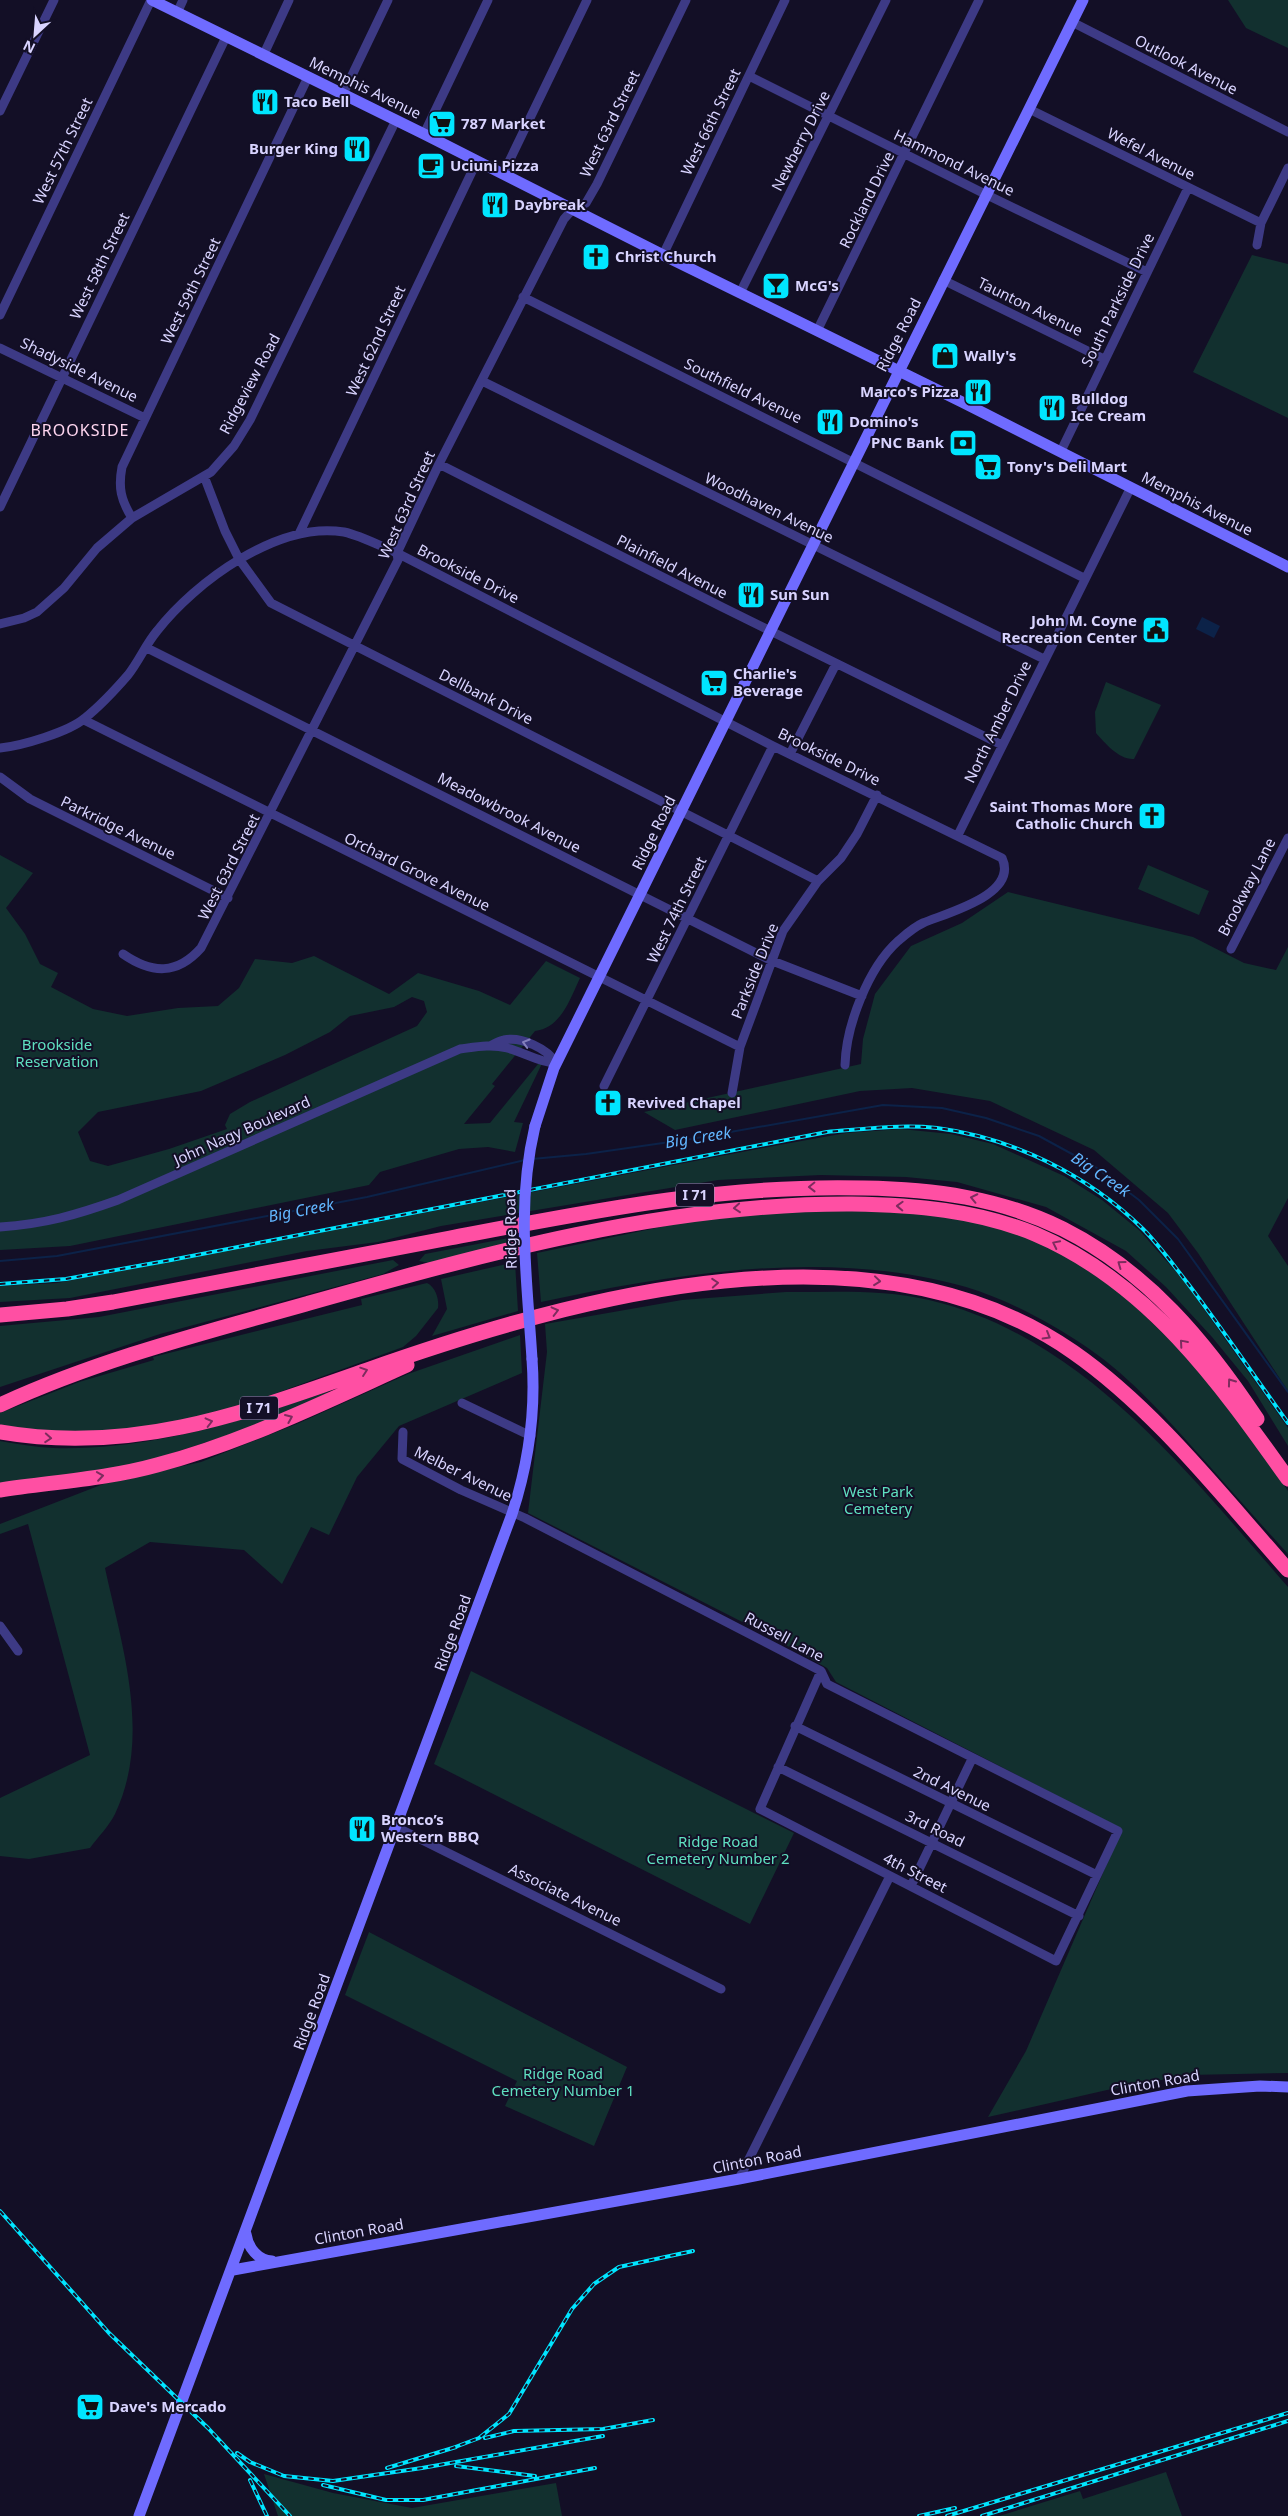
<svg xmlns="http://www.w3.org/2000/svg" width="1288" height="2516" font-family="'Noto Sans',sans-serif">
  <rect width="100%" height="100%" fill="#130f26"/>
  <!-- green -->
  <path fill="#12302f" fill-rule="evenodd" d="M 1228,0 L 1288,0 L 1288,48 L 1246,28 Z
    M 1252,255 L 1288,264 L 1288,418 L 1193,372 Z
    M 1106,682 L 1161,705 L 1134,759 C 1119,760 1105,743 1096,733 L 1095,712 Z
    M 0,855 L 33,873 L 6,908 L 25,934 L 40,964 L 58,973 L 51,987 L 93,1009 L 127,1016 L 178,1008 L 218,1006 L 239,988 L 255,959 L 292,963 L 314,956 L 389,994 L 418,973 L 479,991 L 510,1005 L 546,961 L 580,978 C 570,999 561,1028 535,1031 L 492,1084 L 495,1086 L 464,1124 L 490,1123 L 547,1053 L 514,1122 L 523,1123 L 515,1152 L 488,1147 L 459,1149 L 380,1172 L 369,1185 L 70,1246 L 0,1250 ZM 412,997 L 424,1001 L 427,1012 L 417,1026 L 250,1102 L 230,1114 L 225,1125 L 227,1129 L 169,1149 L 108,1166 L 90,1161 L 78,1132 L 98,1112 L 201,1091 L 285,1055 L 330,1032 L 350,1016 L 394,1007 Z
    M 1148,865 L 1209,891 L 1199,915 L 1138,889 Z
    M 1008,892 L 1193,937 L 1244,963 L 1276,970 L 1288,947 L 1288,1198 L 1268,1236 L 1288,1266 L 1288,1391 L 1198,1253 L 1168,1213 L 1094,1150 L 990,1101 L 912,1088 L 860,1091 L 675,1130 L 644,1112 L 861,1064 L 863,1039 L 875,994 L 911,946 L 962,923 Z
    M 901,1129 L 951,1134 L 993,1144 L 1064,1176 L 1102,1200 L 1140,1231 L 1184,1281 L 1288,1428 L 1288,1446 L 1248,1381 L 1212,1337 L 1166,1287 L 1126,1251 L 1046,1207 L 957,1182 L 906,1177 L 821,1175 L 718,1180 L 441,1226 L 378,1242 L 307,1251 L 70,1298 L 0,1302 L 0,1286 L 57,1283 L 779,1145 L 846,1133 Z
    M 843,1210 L 950,1215 L 1001,1227 L 1052,1246 L 1111,1283 L 1199,1368 L 1257,1446 L 1288,1491 L 1288,1554 C 1260,1523 1232,1492 1205,1461 C 1169,1421 1133,1379 1088,1348 C 1051,1323 1009,1300 966,1287 C 829,1248 677,1273 541,1302 L 537,1253 L 694,1220 L 778,1211 Z
    M 514,1237 L 514,1244 L 429,1263 L 419,1261 L 425,1254 Z
    M 393,1260 L 399,1265 L 383,1274 L 160,1334 L 0,1387 L 0,1326 L 99,1317 Z
    M 515,1262 L 518,1311 L 432,1336 L 447,1309 L 441,1279 Z
    M 427,1283 C 437,1288 439,1301 438,1308 L 416,1336 L 403,1347 L 244,1405 L 215,1414 L 127,1430 L 52,1432 L 0,1425 L 0,1413 L 79,1382 L 154,1360 L 153,1357 L 362,1305 L 361,1299 Z
    M 786,1292 C 834,1292 883,1289 929,1300 C 1083,1336 1189,1474 1288,1587 L 1288,2073 L 1189,2075 L 1107,2090 L 988,2117 L 1026,2051 L 1122,1829 L 836,1682 L 827,1668 L 768,1635 L 528,1513 L 547,1352 L 545,1324 L 682,1300 Z
    M 520,1335 L 522,1373 L 399,1426 L 357,1477 L 329,1535 L 311,1527 L 282,1584 L 244,1550 L 150,1542 L 105,1568 C 122,1647 152,1736 115,1814 C 109,1826 98,1837 90,1848 L 29,1859 L 0,1856 L 0,1798 L 90,1755 L 28,1524 L 0,1534 L 0,1524 L 106,1483 L 201,1462 L 299,1423 L 408,1374 Z
    M 327,1392 L 329,1395 L 265,1423 L 136,1465 L 0,1484 L 0,1441 C 17,1444 35,1447 53,1448 C 148,1451 238,1422 327,1392 Z
    M 471,1671 L 794,1833 L 750,1924 L 434,1764 Z
    M 369,1932 L 627,2067 L 594,2146 L 505,2106 L 517,2081 L 345,1995 Z
    M 1166,2472 L 1182,2516 L 999,2516 L 1080,2491 L 1083,2499 Z
    M 264,2474 L 333,2493 L 412,2508 L 556,2483 L 562,2516 L 278,2516 Z"/>
  <!-- water -->
  <path fill="#0c2248" d="M 1202,617 L 1220,626 L 1214,638 L 1196,629 Z"/>
  <g fill="none" stroke-linecap="round" stroke-linejoin="round">
    <!-- stream -->
    <path stroke="#0c2248" stroke-width="2" d="M 532,1159 L 586,1154 L 691,1139 L 883,1105 L 942,1108 L 986,1118 L 1039,1136 L 1094,1166 L 1139,1200 L 1178,1239 L 1288,1392
      M 0,1261 L 57,1256 L 367,1197 L 525,1160"/>
    <!-- street -->
    <path stroke="#3d3a85" stroke-width="9" d="M 177,13 L 183,0
      M 1072,22 L 1288,132
      M 263,56 L 289,0
      M 749,76 L 985,194 L 1147,272
      M 343,94 L 388,0
      M 1029,109 L 1261,223
      M 0,111 L 54,0
      M 424,134 L 488,0
      M 503,174 L 587,0
      M 1257,245 L 1261,223 L 1288,168
      M 663,255 L 785,0
      M 943,280 L 1104,359
      M 740,293 L 886,0
      M 523,297 L 1084,578
      M 0,315 L 151,0
      M 817,331 L 979,0
      M 0,348 L 145,418
      M 482,381 L 1044,659
      M 1061,451 L 1188,188
      M 439,464 L 722,607 L 1002,745
      M 204,476 L 225,531 L 239,559 L 271,603 L 818,881
      M 0,507 L 226,37
      M 132,518 C 121,500 118,488 122,467 L 308,77
      M 299,534 L 477,161
      M 0,624 L 24,618 L 37,612 L 64,588 L 97,548 L 132,518 L 211,472 L 234,446 L 250,420 L 396,120
      M 147,648 L 770,960 L 862,996
      M 84,720 L 740,1047
      M 0,748 C 21,746 69,732 85,718 C 100,706 115,690 128,675 C 139,661 146,644 157,631 C 195,582 278,521 344,532 C 362,536 380,546 397,553 L 773,746 L 1002,858 C 1019,895 946,913 923,923 C 914,927 905,935 898,941 C 868,968 846,1026 845,1065
      M 790,754 L 836,664
      M 0,777 L 30,799 L 228,898
      M 958,835 L 1131,487
      M 1231,949 L 1288,838
      M 123,954 C 152,974 177,975 201,948 L 398,560 L 397,553 L 439,464 L 564,219 L 572,210 L 586,203 L 597,184 L 686,0
      M 604,1086 L 773,746
      M 732,1093 L 740,1047 L 783,931 L 818,881 L 841,858 L 857,834 L 877,795
      M 0,1227 C 45,1224 76,1215 118,1200 L 460,1049 C 476,1047 491,1044 507,1048 C 524,1052 540,1063 556,1063 C 548,1049 521,1036 504,1040 C 499,1041 494,1044 490,1046
      M 462,1403 L 531,1436
      M 403,1432 L 402,1459 L 461,1490 L 525,1518 L 821,1671 L 827,1684 L 1118,1831 L 1056,1961 L 760,1809 L 821,1671
      M 0,1626 L 18,1651
      M 795,1726 L 1097,1875
      M 778,1767 L 1079,1916
      M 396,1827 L 721,1989
      M 911,1886 L 972,1759
      M 739,2179 L 890,1876"/>
    <!-- secondary -->
    <path stroke="#6f6bff" stroke-width="11" d="M 152,0 L 424,134 L 663,255 L 962,402 L 1288,567
      M 535,1126 L 554,1068 L 1083,0
      M 246,2234 C 248,2248 258,2260 272,2261
      M 233,2270 L 739,2179 L 1187,2091 L 1260,2086 L 1288,2087
      M 139,2516 L 512,1514 C 529,1462 536,1413 532,1359"/>
    <!-- highway -->
    <path stroke="#ff4fa3" stroke-width="15" d="M 0,1315 L 67,1309 L 113,1302 C 225,1281 337,1260 450,1238 C 587,1212 723,1184 864,1188 C 933,1189 1000,1198 1063,1229 C 1148,1272 1205,1341 1257,1419
      M 0,1405 C 97,1360 203,1333 306,1304 C 484,1254 665,1203 852,1204 C 915,1205 976,1210 1035,1234 C 1148,1282 1219,1382 1288,1479
      M 0,1432 C 132,1455 245,1413 367,1370 C 577,1296 874,1213 1073,1352 C 1155,1409 1222,1496 1288,1570
      M 0,1490 C 52,1482 107,1479 157,1465 C 244,1442 325,1402 407,1365"/>
    <defs>
      <path id="rail" d="M 0,1284 L 66,1279 L 171,1260 L 827,1132 C 863,1129 901,1124 937,1128 C 1013,1138 1088,1175 1143,1229 C 1160,1246 1174,1266 1189,1285 C 1223,1330 1255,1377 1288,1423
        M 0,2211 L 109,2333 L 208,2428 L 290,2516
        M 485,2438 L 514,2431 L 603,2429 L 653,2420
        M 450,2449 L 479,2438 L 509,2414 L 572,2309 L 594,2284 L 619,2267 L 693,2251
        M 237,2453 L 250,2462 L 284,2476 L 333,2481 L 422,2468 L 603,2436
        M 456,2466 L 535,2476
        M 387,2468 L 456,2447
        M 250,2480 L 267,2516
        M 323,2485 L 386,2500 L 423,2500 L 595,2468
        M 919,2516 L 955,2508
        M 947,2516 L 1288,2413
        M 982,2516 L 1288,2421"/>
    </defs>
    <!-- rail casing -->
    <use href="#rail" stroke="#00e5ff" stroke-width="4"/>
    <!-- rail -->
    <use href="#rail" stroke="#130f26" stroke-width="2" stroke-dasharray="5.5" stroke-linecap="butt"/>
    <!-- secondary-bridge -->
    <path stroke="#6f6bff" stroke-width="11" d="M 532,1359 C 527,1277 516,1207 535,1126"/>
  </g>
  <!-- one-way arrows -->
  <defs><path id="oneway-chevron" d="M-2-3.5L2.5 0L-2 3.5" fill="none" stroke-width="1.6" stroke-linecap="round" stroke-linejoin="round" transform="scale(1.25)"/></defs>
  <use stroke="#837fbc" href="#oneway-chevron" transform="translate(526 1043) rotate(-164)"/>
  <g stroke="#7d2c5e">
    <use href="#oneway-chevron" transform="translate(812 1187) rotate(179)"/>
    <use href="#oneway-chevron" transform="translate(974 1198) rotate(-168)"/>
    <use href="#oneway-chevron" transform="translate(900 1206) rotate(-178)"/>
    <use href="#oneway-chevron" transform="translate(737 1208) rotate(175)"/>
    <use href="#oneway-chevron" transform="translate(1056 1244) rotate(-154)"/>
    <use href="#oneway-chevron" transform="translate(1121 1264) rotate(-144)"/>
    <use href="#oneway-chevron" transform="translate(877 1281) rotate(6)"/>
    <use href="#oneway-chevron" transform="translate(715 1283) rotate(-4)"/>
    <use href="#oneway-chevron" transform="translate(555 1311) rotate(-14)"/>
    <use href="#oneway-chevron" transform="translate(1047 1336) rotate(30)"/>
    <use href="#oneway-chevron" transform="translate(1183 1343) rotate(-131)"/>
    <use href="#oneway-chevron" transform="translate(364 1371) rotate(-19)"/>
    <use href="#oneway-chevron" transform="translate(1231 1382) rotate(-126)"/>
    <use href="#oneway-chevron" transform="translate(289 1418) rotate(-23)"/>
    <use href="#oneway-chevron" transform="translate(209 1422) rotate(-14)"/>
    <use href="#oneway-chevron" transform="translate(48 1438) rotate(4)"/>
    <use href="#oneway-chevron" transform="translate(100 1476) rotate(-8)"/>
  </g>
  <!-- icons -->
  <defs>
    <symbol id="restaurant-square" viewBox="-11 -11 22 22"><rect x="-9" y="-9" width="18" height="18" rx="4" fill="#00e5ff" stroke="#130f26"/><path d="M-5-6h1v4h1v-4h1v4h1v-4h1v5L-1.5 .5V6h-2V.5L-5-1ZM5-6V6H3V1.5H1.5Q1.5-4 5-6Z" fill="#111"/></symbol>
    <symbol id="supermarket-square" viewBox="-11 -11 22 22"><rect x="-9" y="-9" width="18" height="18" rx="4" fill="#00e5ff" stroke="#130f26"/><path d="M-6-5.5h2.5l.6 2H6L4.5 2H-2.5L-4.4-4H-6ZM-1.5 3.2a1.3 1.3 0 1 0 .1 0ZM3 3.2a1.3 1.3 0 1 0 .1 0Z" fill="#111"/></symbol>
    <symbol id="cafe-square" viewBox="-11 -11 22 22"><rect x="-9" y="-9" width="18" height="18" rx="4" fill="#00e5ff" stroke="#130f26"/><path d="M-5.5-4.5H6V0H3Q3 3.5 0 3.5H-2.5Q-5.5 3.5-5.5 0ZM3-3.2v2h1.7v-2ZM-6 4.5H4V6H-6Z" fill="#111"/></symbol>
    <symbol id="church-square" viewBox="-11 -11 22 22"><rect x="-9" y="-9" width="18" height="18" rx="4" fill="#00e5ff" stroke="#130f26"/><path d="M-1.2-6h2.4v3.5h3.3v2.4h-3.3V6h-2.4V-.1h-3.3v-2.4h3.3Z" fill="#111"/></symbol>
    <symbol id="bar-square" viewBox="-11 -11 22 22"><rect x="-9" y="-9" width="18" height="18" rx="4" fill="#00e5ff" stroke="#130f26"/><path d="M-6-5H6L.8 .8V4.5H3.5V6h-7V4.5H-.8V.8Z" fill="#111"/></symbol>
    <symbol id="shop-square" viewBox="-11 -11 22 22"><rect x="-9" y="-9" width="18" height="18" rx="4" fill="#00e5ff" stroke="#130f26"/><path d="M-5-2.5h2.3a2.7 3.5 0 0 1 5.4 0H5L5.5 6h-11ZM-1.5-2.5h3a1.5 2.3 0 0 0-3 0Z" fill="#111"/></symbol>
    <symbol id="bank-square" viewBox="-11 -11 22 22"><rect x="-9" y="-9" width="18" height="18" rx="4" fill="#00e5ff" stroke="#130f26"/><path d="M-6-4H6V4H-6ZM0-2.3a2.3 2.3 0 1 0 0 4.6a2.3 2.3 0 1 0 0-4.6Z" fill="#111"/></symbol>
    <symbol id="civic-square" viewBox="-11 -11 22 22"><rect x="-9" y="-9" width="18" height="18" rx="4" fill="#00e5ff" stroke="#130f26"/><path d="M-.6-6.5H3V-4.5H.6V-3L4-1V1h2V6H-6V1h2V-1L-.6-3ZM-1.2 2.5V6h2.4V2.5Z" fill="#111"/></symbol>
  </defs>
  <g fill-rule="evenodd">
    <use href="#restaurant-square" x="249" y="86" width="32" height="32"/>
    <use href="#supermarket-square" x="426" y="108" width="32" height="32"/>
    <use href="#restaurant-square" x="341" y="133" width="32" height="32"/>
    <use href="#cafe-square" x="415" y="150" width="32" height="32"/>
    <use href="#restaurant-square" x="479" y="189" width="32" height="32"/>
    <use href="#church-square" x="580" y="241" width="32" height="32"/>
    <use href="#bar-square" x="760" y="270" width="32" height="32"/>
    <use href="#shop-square" x="929" y="340" width="32" height="32"/>
    <use href="#restaurant-square" x="962" y="376" width="32" height="32"/>
    <use href="#restaurant-square" x="1036" y="392" width="32" height="32"/>
    <use href="#restaurant-square" x="814" y="406" width="32" height="32"/>
    <use href="#bank-square" x="947" y="427" width="32" height="32"/>
    <use href="#supermarket-square" x="972" y="451" width="32" height="32"/>
    <use href="#restaurant-square" x="735" y="579" width="32" height="32"/>
    <use href="#civic-square" x="1140" y="614" width="32" height="32"/>
    <use href="#supermarket-square" x="698" y="667" width="32" height="32"/>
    <use href="#church-square" x="1136" y="800" width="32" height="32"/>
    <use href="#church-square" x="592" y="1087" width="32" height="32"/>
    <use href="#restaurant-square" x="346" y="1813" width="32" height="32"/>
    <use href="#supermarket-square" x="74" y="2391" width="32" height="32"/>
  </g>
  <g text-anchor="middle" stroke-width="4" stroke-linejoin="round" paint-order="stroke">
    <!-- shield labels -->
    <g fill="#130f26" stroke="#9e99be" stroke-width="1">
      <rect x="676" y="1183.5" width="38" height="23" rx="4"/>
      <rect x="240" y="1396.5" width="38" height="23" rx="4"/>
    </g>
    <g font-size="14" font-weight="bold" fill="#d9d4ff">
      <text x="695" y="1200">I 71</text>
      <text x="259" y="1413">I 71</text>
    </g>
    <!-- street labels -->
    <g font-size="15" fill="#d9d4ff" stroke="#130f26">
      <text transform="translate(1186 65) rotate(27)" y="5">Outlook Avenue</text>
      <text transform="translate(365 88) rotate(26)" y="5">Memphis Avenue</text>
      <text transform="translate(711 122) rotate(-64)" y="5">West 66th Street</text>
      <text transform="translate(610 124) rotate(-64)" y="5">West 63rd Street</text>
      <text transform="translate(801 141) rotate(-63)" y="5">Newberry Drive</text>
      <text transform="translate(63 151) rotate(-64)" y="5">West 57th Street</text>
      <text transform="translate(1151 154) rotate(27)" y="5">Wefel Avenue</text>
      <text transform="translate(954 163) rotate(26)" y="5">Hammond Avenue</text>
      <text transform="translate(867 200) rotate(-64)" y="5">Rockland Drive</text>
      <text transform="translate(100 266) rotate(-64)" y="5">West 58th Street</text>
      <text transform="translate(191 291) rotate(-64)" y="5">West 59th Street</text>
      <text transform="translate(1118 300) rotate(-64)" y="5">South Parkside Drive</text>
      <text transform="translate(1030 307) rotate(26)" y="5">Taunton Avenue</text>
      <text transform="translate(899 335) rotate(-63)" y="5">Ridge Road</text>
      <text transform="translate(376 341) rotate(-65)" y="5">West 62nd Street</text>
      <text transform="translate(79 370) rotate(26)" y="5">Shadyside Avenue</text>
      <text transform="translate(250 384) rotate(-62)" y="5">Ridgeview Road</text>
      <text transform="translate(743 391) rotate(26)" y="5">Southfield Avenue</text>
      <text transform="translate(1197 504) rotate(27)" y="5">Memphis Avenue</text>
      <text transform="translate(407 505) rotate(-66)" y="5">West 63rd Street</text>
      <text transform="translate(769 508) rotate(26)" y="5">Woodhaven Avenue</text>
      <text transform="translate(672 567) rotate(27)" y="5">Plainfield Avenue</text>
      <text transform="translate(468 574) rotate(27)" y="5">Brookside Drive</text>
      <text transform="translate(486 697) rotate(27)" y="5">Dellbank Drive</text>
      <text transform="translate(998 722) rotate(-64)" y="5">North Amber Drive</text>
      <text transform="translate(829 757) rotate(26)" y="5">Brookside Drive</text>
      <text transform="translate(509 813) rotate(27)" y="5">Meadowbrook Avenue</text>
      <text transform="translate(118 828) rotate(26)" y="5">Parkridge Avenue</text>
      <text transform="translate(654 833) rotate(-64)" y="5">Ridge Road</text>
      <text transform="translate(229 867) rotate(-63)" y="5">West 63rd Street</text>
      <text transform="translate(417 872) rotate(26)" y="5">Orchard Grove Avenue</text>
      <text transform="translate(1247 887) rotate(-63)" y="5">Brookway Lane</text>
      <text transform="translate(677 910) rotate(-64)" y="5">West 74th Street</text>
      <text transform="translate(755 971) rotate(-68)" y="5">Parkside Drive</text>
      <text transform="translate(242 1131) rotate(-24)" y="5">John Nagy Boulevard</text>
      <text transform="translate(511 1229) rotate(-91)" y="5">Ridge Road</text>
      <text transform="translate(463 1474) rotate(26)" y="5">Melber Avenue</text>
      <text transform="translate(453 1633) rotate(-70)" y="5">Ridge Road</text>
      <text transform="translate(784 1637) rotate(28)" y="5">Russell Lane</text>
      <text transform="translate(952 1789) rotate(26)" y="5">2nd Avenue</text>
      <text transform="translate(935 1829) rotate(26)" y="5">3rd Road</text>
      <text transform="translate(915 1873) rotate(27)" y="5">4th Street</text>
      <text transform="translate(565 1895) rotate(26)" y="5">Associate Avenue</text>
      <text transform="translate(312 2012) rotate(-70)" y="5">Ridge Road</text>
      <text transform="translate(1155 2083) rotate(-10)" y="5">Clinton Road</text>
      <text transform="translate(757 2160) rotate(-11)" y="5">Clinton Road</text>
      <text transform="translate(359 2232) rotate(-10)" y="5">Clinton Road</text>
    </g>
    <!-- poi labels -->
    <g font-size="15" font-weight="bold" fill="#d9d4ff" stroke="#130f26" text-anchor="start">
      <text x="284" y="107">Taco Bell</text>
      <text x="461" y="129">787 Market</text>
      <text x="338" y="154" text-anchor="end">Burger King</text>
      <text x="450" y="171">Uciuni Pizza</text>
      <text x="514" y="210">Daybreak</text>
      <text x="615" y="262">Christ Church</text>
      <text x="795" y="291">McG's</text>
      <text x="964" y="361">Wally's</text>
      <text x="959" y="397" text-anchor="end">Marco's Pizza</text>
      <text x="1071" y="404">Bulldog<tspan x="1071" dy="17">Ice Cream</tspan></text>
      <text x="849" y="427">Domino's</text>
      <text x="944" y="448" text-anchor="end">PNC Bank</text>
      <text x="1007" y="472">Tony's Deli Mart</text>
      <text x="770" y="600">Sun Sun</text>
      <text x="1137" y="626" text-anchor="end">John M. Coyne<tspan x="1137" dy="17">Recreation Center</tspan></text>
      <text x="733" y="679">Charlie's<tspan x="733" dy="17">Beverage</tspan></text>
      <text x="1133" y="812" text-anchor="end">Saint Thomas More<tspan x="1133" dy="17">Catholic Church</tspan></text>
      <text x="627" y="1108">Revived Chapel</text>
      <text x="381" y="1825">Bronco’s<tspan x="381" dy="17">Western BBQ</tspan></text>
      <text x="109" y="2412">Dave's Mercado</text>
    </g>
    <!-- park labels -->
    <g font-size="15" fill="#5fe0c0" stroke="#130f26">
      <text x="57" y="1050">Brookside<tspan x="57" dy="17">Reservation</tspan></text>
      <text x="878" y="1497">West Park<tspan x="878" dy="17">Cemetery</tspan></text>
      <text x="718" y="1847">Ridge Road<tspan x="718" dy="17">Cemetery Number 2</tspan></text>
      <text x="563" y="2079">Ridge Road<tspan x="563" dy="17">Cemetery Number 1</tspan></text>
    </g>
    <!-- neighbourhood labels -->
    <g font-size="16" letter-spacing="1" fill="#ffd6f0" stroke="#130f26">
      <text x="80" y="436">BROOKSIDE</text>
    </g>
    <!-- water labels -->
    <g font-size="16" font-style="italic" fill="#62b6ff" stroke="#130f26">
      <text transform="translate(698 1137) rotate(-9)" y="6">Big Creek</text>
      <text transform="translate(1101 1174) rotate(34)" y="6">Big Creek</text>
      <text transform="translate(301 1210) rotate(-11)" y="6">Big Creek</text>
    </g>
  </g>
  <!-- north arrow -->
  <g transform="translate(35 35) rotate(206)" stroke="#130f26" stroke-width="4" paint-order="stroke">
  <path d="M0-4L9 19L0 12L-9 19Z" fill="#d9d4ff"/>
  <text y="-8" font-size="14" font-weight="bold" text-anchor="middle" fill="#d9d4ff">N</text>
  </g>
</svg>
